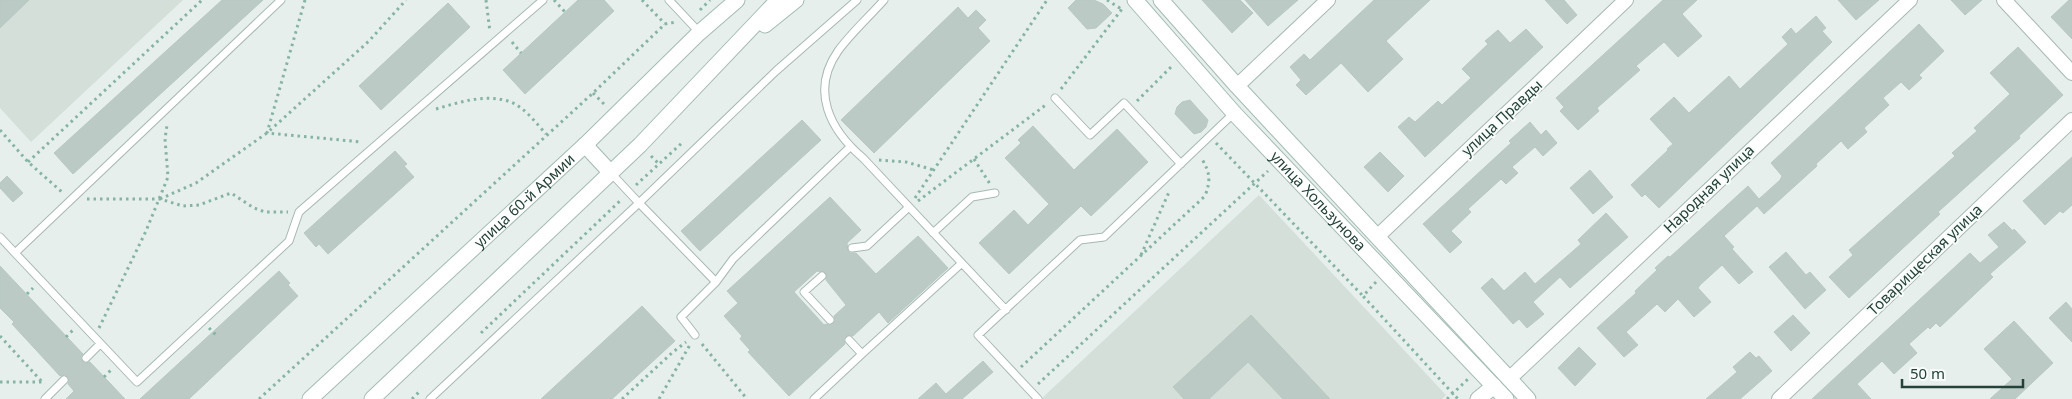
<svg xmlns="http://www.w3.org/2000/svg" width="2072" height="399" font-family="'Noto Sans',sans-serif">
  <rect width="100%" height="100%" fill="#e6efeb"/>
  <!-- built -->
  <path fill="#d4dfda" d="M 0,0 L 183,0 L 31,142 L 0,108 Z
    M 1259,195 L 1446,395 L 1442,399 L 1041,399 Z"/>
  <!-- building -->
  <path fill="#bbcac4" stroke="#b8c9c2" fill-rule="evenodd" d="M 0,0 L 29,0 L 0,28 Z
    M 222,0 L 263,0 L 73,174 L 54,153 Z
    M 578,0 L 604,0 L 614,11 L 525,94 L 503,70 Z
    M 1076,0 L 1094,0 L 1103,4 L 1112,13 L 1096,28 L 1087,29 L 1068,8 Z
    M 1202,0 L 1240,0 L 1253,13 L 1232,33 Z
    M 1245,0 L 1298,0 L 1268,26 Z
    M 1374,0 L 1430,0 L 1386,41 L 1403,59 L 1368,92 L 1341,63 L 1306,95 L 1296,85 L 1301,80 L 1290,67 L 1304,54 L 1310,60 Z
    M 1545,0 L 1564,0 L 1577,15 L 1567,24 Z
    M 1663,0 L 1697,0 L 1682,14 L 1702,36 L 1678,57 L 1664,42 L 1636,66 L 1640,70 L 1597,108 L 1599,111 L 1578,130 L 1560,111 L 1564,107 L 1556,98 Z
    M 1838,0 L 1879,0 L 1856,20 Z
    M 1951,0 L 1982,0 L 1965,15 Z
    M 2069,0 L 2072,0 L 2072,39 L 2051,17 Z
    M 448,3 L 470,27 L 381,110 L 359,86 Z
    M 958,7 L 968,18 L 976,10 L 986,20 L 978,28 L 990,41 L 874,153 L 841,120 Z
    M 1816,16 L 1826,28 L 1822,31 L 1832,42 L 1659,208 L 1645,194 L 1642,197 L 1631,185 L 1668,150 L 1667,149 L 1673,144 L 1650,119 L 1674,97 L 1689,113 L 1729,76 L 1740,89 L 1788,44 L 1782,37 L 1791,28 L 1796,34 Z
    M 1919,24 L 1944,51 L 1919,75 L 1922,78 L 1909,90 L 1901,82 L 1883,98 L 1889,105 L 1864,128 L 1867,132 L 1848,149 L 1841,141 L 1816,164 L 1817,166 L 1764,214 L 1757,206 L 1724,236 L 1734,247 L 1732,249 L 1753,272 L 1739,284 L 1722,265 L 1700,285 L 1698,288 L 1711,302 L 1694,317 L 1678,299 L 1665,312 L 1657,304 L 1626,332 L 1638,345 L 1624,357 L 1597,328 L 1636,293 L 1635,291 L 1657,270 L 1655,268 L 1668,256 L 1670,257 L 1748,186 L 1759,199 L 1780,180 L 1782,176 L 1771,163 Z
    M 1526,29 L 1543,47 L 1425,157 L 1398,127 L 1409,117 L 1415,122 L 1438,101 L 1442,105 L 1471,78 L 1462,69 L 1488,44 L 1485,41 L 1498,30 L 1510,43 Z
    M 2018,47 L 2063,95 L 2019,136 L 2020,138 L 1938,212 L 1940,214 L 1849,298 L 1829,277 L 1853,255 L 1849,250 L 1955,156 L 1952,153 L 1977,131 L 1974,128 L 2010,94 L 1990,73 Z
    M 1190,100 L 1208,120 L 1206,127 L 1201,132 L 1194,134 L 1175,114 L 1177,107 L 1182,102 Z
    M 802,120 L 821,140 L 700,251 L 681,231 Z
    M 1530,122 L 1541,135 L 1546,130 L 1557,143 L 1543,156 L 1535,147 L 1512,167 L 1518,173 L 1506,184 L 1501,179 L 1468,209 L 1471,212 L 1451,231 L 1462,242 L 1450,253 L 1423,224 L 1511,143 L 1509,141 Z
    M 1033,126 L 1074,170 L 1117,129 L 1148,162 L 1091,216 L 1081,206 L 1009,274 L 979,243 L 1014,210 L 1028,225 L 1049,204 L 1005,158 L 1021,143 L 1018,140 Z
    M 395,151 L 407,164 L 404,166 L 414,177 L 328,254 L 319,244 L 316,247 L 304,233 Z
    M 1380,152 L 1404,176 L 1388,192 L 1364,167 Z
    M 2072,157 L 2072,205 L 2063,213 L 2060,211 L 2045,225 L 2023,201 Z
    M 1590,170 L 1613,197 L 1593,214 L 1570,188 Z
    M 7,176 L 23,193 L 13,202 L 0,188 L 0,183 Z
    M 830,197 L 861,230 L 847,243 L 848,251 L 850,253 L 856,253 L 876,274 L 918,236 L 948,268 L 888,323 L 879,312 L 853,336 L 846,336 L 844,339 L 845,344 L 789,396 L 748,352 L 750,350 L 740,339 L 742,336 L 724,316 L 738,303 L 727,291 ZM 817,271 L 826,273 L 826,280 L 846,305 L 834,316 L 835,321 L 832,325 L 826,324 L 824,325 L 794,292 Z
    M 1606,213 L 1628,237 L 1570,288 L 1560,277 L 1533,302 L 1544,314 L 1527,328 L 1519,319 L 1513,324 L 1481,288 L 1492,278 L 1504,291 L 1525,272 L 1535,284 L 1581,244 L 1578,240 Z
    M 2004,222 L 2013,231 L 2014,229 L 2026,242 L 1990,274 L 1993,277 L 1940,327 L 1936,323 L 1930,329 L 1928,327 L 1909,344 L 1917,353 L 1894,374 L 1882,361 L 1857,384 L 1871,399 L 1812,399 L 1970,253 L 1980,263 L 1999,247 L 1988,235 Z
    M 1786,252 L 1806,275 L 1810,272 L 1826,290 L 1805,309 L 1769,267 Z
    M 0,266 L 83,354 L 81,357 L 82,361 L 85,363 L 90,362 L 125,399 L 66,399 L 74,391 L 68,384 L 69,381 L 68,377 L 65,375 L 60,376 L 12,324 L 14,322 L 0,308 Z
    M 279,271 L 290,283 L 288,285 L 298,296 L 189,399 L 140,399 Z
    M 2066,302 L 2072,309 L 2072,342 L 2049,318 Z
    M 642,306 L 675,341 L 612,399 L 541,399 Z
    M 1251,315 L 1330,399 L 1283,399 L 1248,362 L 1209,399 L 1184,399 L 1173,387 Z
    M 1793,315 L 1810,333 L 1791,351 L 1774,332 Z
    M 2014,321 L 2053,363 L 2015,399 L 1990,399 L 2012,379 L 1984,349 Z
    M 1579,347 L 1596,364 L 1575,386 L 1558,368 Z
    M 1750,352 L 1756,358 L 1759,356 L 1772,371 L 1740,399 L 1706,399 L 1737,372 L 1733,367 Z
    M 983,361 L 993,372 L 962,399 L 918,399 L 936,383 L 946,394 Z"/>
  <g fill="none" stroke-linecap="round" stroke-linejoin="round">
    <defs>
      <path id="service" d="M 281,0 L 15,253 L 137,382 L 289,241 L 299,212 L 543,0
        M 669,0 L 699,32
        M 884,0 C 869,17 851,33 838,51 C 810,91 830,130 863,158 L 1006,310
        M 1055,98 L 1090,135 L 1124,103 L 1181,164
        M 610,172 L 639,203 L 776,71 L 857,0
        M 933,233 L 972,197 L 995,193
        M 0,237 L 15,253
        M 852,248 L 867,246 L 909,207
        M 822,276 L 804,292 L 830,320
        M 695,335 L 681,317 L 716,282 L 733,259 L 850,147
        M 862,354 L 962,263
        M 86,358 L 100,344
        M 45,399 L 64,380
        M 430,399 L 639,203 L 716,282
        M 814,399 L 862,354 L 849,340
        M 1038,399 L 978,335 L 1080,240 L 1104,237 L 1234,113"/>
      <path id="minor" d="M 2004,0 L 2072,73
        M 1237,86 L 1328,0
        M 1378,236 L 1626,0
        M 1509,379 L 1910,0
        M 1779,399 L 2072,120"/>
      <path id="tertiary" d="M 1478,399 L 1494,386"/>
      <g id="secondary">
        <path id="s1" d="M 1135,0 L 1234,113 L 1506,399"/>
        <path d="M 1161,0 L 1237,86 L 1528,399"/>
        <path d="M 765,25 L 796,0"/>
        <path d="M 585,145 L 610,172"/>
        <path id="s2" d="M 310,399 L 585,145 L 699,33 L 737,0"/>
        <path d="M 372,399 L 640,145 L 778,0"/>
      </g>
    </defs>
    <!-- service casing -->
    <use href="#service" stroke="#a8b8b2" stroke-width="9"/>
    <!-- minor casing -->
    <use href="#minor" stroke="#a8b8b2" stroke-width="16"/>
    <!-- tertiary casing -->
    <use href="#tertiary" stroke="#a8b8b2" stroke-width="17"/>
    <!-- secondary casing -->
    <use href="#secondary" stroke="#a4bbb3" stroke-width="17"/>
    <!-- path -->
    <path stroke="#86b3a5" stroke-width="3" stroke-dasharray="2.5 4" stroke-linecap="butt" d="M 305,0 L 267,133 L 362,142
      M 486,0 L 490,32
      M 554,0 L 565,12
      M 642,0 L 665,24
      M 1107,0 L 1123,10
      M 700,10 L 710,0
      M 512,42 L 521,53
      M 1061,89 L 1122,9
      M 593,93 L 605,105
      M 1137,101 L 1173,65
      M 436,109 C 460,102 484,94 508,101 C 524,106 536,123 546,134
      M 0,130 L 28,162 L 63,193
      M 1216,143 L 1363,296
      M 651,156 L 659,164
      M 974,159 L 990,184
      M 879,160 L 906,162 L 934,170
      M 28,162 L 202,0
      M 636,185 L 683,142
      M 915,198 L 1047,0
      M 87,199 L 160,199 L 183,206 L 199,205 L 231,193 L 254,208 L 265,212 L 288,212
      M 160,199 L 196,183 L 267,133 L 369,41 L 406,0
      M 918,201 L 1047,104
      M 1141,255 L 1169,192
      M 1376,282 L 1363,296 L 1458,399
      M 27,294 L 33,288
      M 99,328 L 146,231 L 168,177 L 165,139 L 167,125
      M 209,328 L 216,335
      M 481,333 L 621,200
      M 0,336 L 44,384
      M 66,337 L 73,330
      M 702,344 L 747,399
      M 1021,367 L 1205,196 C 1211,180 1210,173 1202,159
      M 104,377 L 111,370
      M 0,382 L 42,382
      M 1038,384 L 1268,171
      M 259,399 L 593,93 L 665,24 L 676,22
      M 412,399 L 420,391
      M 622,399 L 673,352 L 686,342
      M 659,399 L 691,343
      M 1447,399 L 1468,379"/>
    <!-- service -->
    <use href="#service" stroke="#fff" stroke-width="7"/>
    <!-- minor -->
    <use href="#minor" stroke="#fff" stroke-width="14"/>
    <!-- tertiary -->
    <use href="#tertiary" stroke="#fff" stroke-width="15"/>
    <!-- secondary -->
    <use href="#secondary" stroke="#fff" stroke-width="15"/>
  </g>
  <g text-anchor="middle" stroke-width="4" stroke-linejoin="round" paint-order="stroke">
    <!-- street labels -->
    <g font-size="15" fill="#24423a" stroke="#f7fbf9">
      <text transform="translate(1502 118) rotate(-43)" y="5">улица Правды</text>
      <text transform="translate(1709 189) rotate(-44)" y="5">Народная улица</text>
      <text dy="5" stroke="none"><textPath href="#s2" startOffset="292">улица 60-й Армии</textPath></text>
      <text dy="5" stroke="none"><textPath href="#s1" startOffset="272">улица Хользунова</textPath></text>
      <text transform="translate(1925 260) rotate(-44)" y="5">Товарищеская улица</text>
    </g>
  </g>
  <!-- scale -->
  <path d="M1902 379v8h121v-8" fill="none" stroke="#24423a" stroke-width="2.5"/>
  <text x="1910" y="379" font-size="15" fill="#24423a" stroke="#f7fbf9" stroke-width="4" paint-order="stroke">50 m</text>
</svg>
